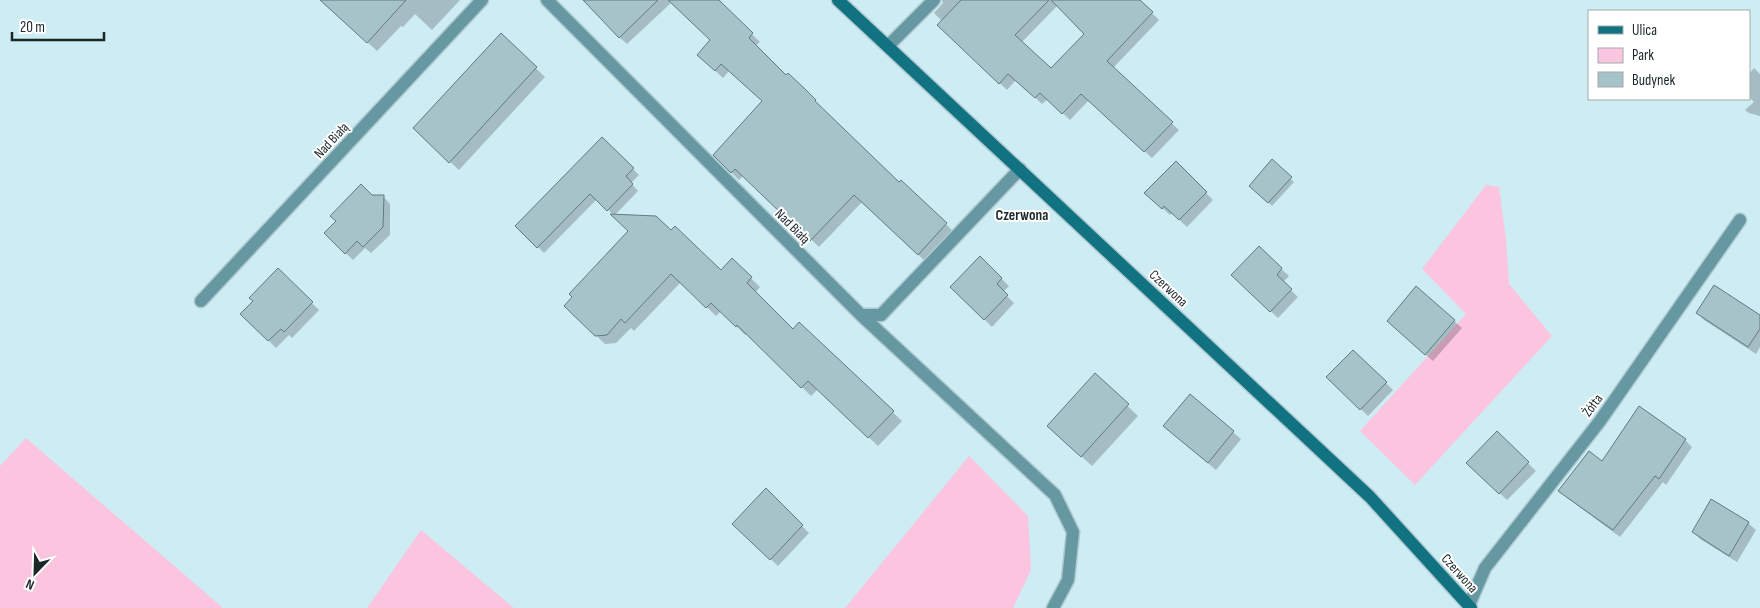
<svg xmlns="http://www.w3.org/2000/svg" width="1760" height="608" font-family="'Sofia Sans Condensed',sans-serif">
  <rect width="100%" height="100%" fill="#ceecf3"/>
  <!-- green -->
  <path fill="#fbc5e0" d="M 1486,185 L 1499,187 L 1506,239 L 1509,284 L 1552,336 L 1415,485 L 1360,431 L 1466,314 L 1422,269 Z
    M 26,438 L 223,608 L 0,608 L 0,466 Z
    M 969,456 L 1028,516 L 1031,570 L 1013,608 L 845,608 Z
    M 421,530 L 514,608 L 367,608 Z"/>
  <!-- shadow -->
  <path fill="#0003" fill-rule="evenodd" d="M 322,0 L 460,0 L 432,30 L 415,14 L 403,27 L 401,26 L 377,51 Z
    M 600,0 L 717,0 L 760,42 L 755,46 L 786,77 L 803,89 L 823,109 L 822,110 L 899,183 L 901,181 L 954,232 L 926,262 L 862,202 L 819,247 L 744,175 L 739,180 L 714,155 L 763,101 L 729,71 L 723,78 L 706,62 L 712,41 L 672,2 L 627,44 L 619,37 Z
    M 942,0 L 1139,0 L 1159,20 L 1113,68 L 1179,130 L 1152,158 L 1089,100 L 1070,120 L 1048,99 L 1042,104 L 1016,80 L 1007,90 L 938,25 L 942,21 L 934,13 L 943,3 ZM 1058,5 L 1086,34 L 1052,70 L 1022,42 Z
    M 501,35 L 545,77 L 459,170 L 423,137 Z
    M 1754,68 L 1760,74 L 1760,116 L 1749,113 L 1745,110 L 1754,102 L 1749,97 L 1749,74 Z
    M 602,139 L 639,175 L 631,183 L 638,191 L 615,215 L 721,272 L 732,260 L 760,287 L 755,293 L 793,330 L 799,324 L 902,421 L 878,446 L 818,389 L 811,396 L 747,333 L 745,335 L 721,311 L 716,316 L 681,282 L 634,331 L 631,328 L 616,343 L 605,344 L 566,306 L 630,231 L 597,199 L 544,253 L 517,226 Z
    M 1272,161 L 1294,182 L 1272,206 L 1251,185 Z
    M 1176,163 L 1213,200 L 1187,227 L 1172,213 L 1170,215 L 1146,193 Z
    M 383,196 L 390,204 L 390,235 L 371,253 L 365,248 L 353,260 L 325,233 Z
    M 1259,248 L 1289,276 L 1283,282 L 1298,297 L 1278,318 L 1240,282 Z
    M 980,258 L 1009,286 L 1003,292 L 1014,303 L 992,327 L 952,287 Z
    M 278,270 L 319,310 L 292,338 L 289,335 L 276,348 L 242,314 L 254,301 Z
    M 1697,313 L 1760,316 L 1760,347 L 1756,354 L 1704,320 Z
    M 1454,321 L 1462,328 L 1433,361 L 1395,328 Z
    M 1353,351 L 1393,390 L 1368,416 L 1328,377 Z
    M 1095,375 L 1138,416 L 1092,466 L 1059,436 Z
    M 1190,396 L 1241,439 L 1216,470 L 1172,433 Z
    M 1497,433 L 1536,471 L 1507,500 L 1468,463 Z
    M 1685,440 L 1692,447 L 1666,485 L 1663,482 L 1620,537 L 1567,498 L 1560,490 L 1602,463 Z
    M 789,513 L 809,533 L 778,566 L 734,524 Z
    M 1748,523 L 1756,530 L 1737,562 L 1700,539 L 1693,531 Z"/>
  <!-- building -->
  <path fill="#a5c3c9" stroke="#607b81" d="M 320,0 L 406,0 L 367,43 Z
    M 583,0 L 658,0 L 619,38 Z
    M 668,0 L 719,0 L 753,33 L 749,38 L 786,75 L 788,73 L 804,88 L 816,100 L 815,101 L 899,182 L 901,180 L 947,223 L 918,255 L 854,195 L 810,241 L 735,169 L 731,173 L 713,155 L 762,101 L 721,64 L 715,71 L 697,55 L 710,40 Z
    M 961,0 L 1049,0 L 1015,35 L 1051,68 L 1084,34 L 1051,0 L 1140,0 L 1153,12 L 1107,61 L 1173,122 L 1144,152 L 1081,94 L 1062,114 L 1040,93 L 1035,98 L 1008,74 L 999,84 L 937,25 Z
    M 501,33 L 537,67 L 449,163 L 413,128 Z
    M 602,137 L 634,168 L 626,176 L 633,184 L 607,211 L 590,194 L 537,248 L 515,226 Z
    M 1272,159 L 1292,177 L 1268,203 L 1249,186 Z
    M 1176,161 L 1207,192 L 1179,220 L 1164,206 L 1162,209 L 1144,193 Z
    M 361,184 L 372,195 L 384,195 L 383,227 L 363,247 L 357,241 L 345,254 L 324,233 L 336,221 L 330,216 Z
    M 610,214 L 656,216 L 671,230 L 675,226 L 721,270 L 732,258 L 752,277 L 747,283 L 793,329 L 799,322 L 894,411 L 868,438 L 808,381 L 801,388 L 737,325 L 736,327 L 711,303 L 706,308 L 671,274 L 625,323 L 621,319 L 607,335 L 595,336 L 564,306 L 572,297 L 569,294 L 628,231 Z
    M 1259,246 L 1282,268 L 1277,275 L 1292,289 L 1270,312 L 1231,275 Z
    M 980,256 L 1002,278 L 997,284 L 1008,295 L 984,320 L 950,287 Z
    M 278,268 L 313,302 L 284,332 L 281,329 L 268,341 L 240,314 L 253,301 L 249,298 Z
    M 1714,285 L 1760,315 L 1760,329 L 1748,347 L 1696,313 Z
    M 1416,286 L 1455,320 L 1425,355 L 1387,321 Z
    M 1353,350 L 1387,382 L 1360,410 L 1326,377 Z
    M 1095,373 L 1129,404 L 1081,457 L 1047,426 Z
    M 1190,394 L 1234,431 L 1208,463 L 1163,426 Z
    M 1639,406 L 1686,439 L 1659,479 L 1655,476 L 1613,530 L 1558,491 L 1589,451 L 1602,461 Z
    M 1497,431 L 1529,462 L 1499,494 L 1466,463 Z
    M 766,488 L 803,525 L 770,560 L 732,524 Z
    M 1711,499 L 1749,522 L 1729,556 L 1692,532 Z"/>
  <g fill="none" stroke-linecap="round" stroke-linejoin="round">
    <defs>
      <path id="lane" d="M 888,46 L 934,0
        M 1469,605 L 1485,568 L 1600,421 L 1740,220"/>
      <path id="street" d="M 547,0 L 861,315 L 881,315 L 1020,169
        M 201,301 L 482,0
        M 861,315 L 1055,495 L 1073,532 L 1068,580 L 1053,608"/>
      <path id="secondary" d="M 838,0 L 1370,497 L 1471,608"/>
    </defs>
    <!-- lane casing -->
    <use href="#lane" stroke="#aec9cf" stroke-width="15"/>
    <!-- street casing -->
    <use href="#street" stroke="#aec9cf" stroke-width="15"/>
    <!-- secondary casing -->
    <use href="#secondary" stroke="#aec9cf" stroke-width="15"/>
    <!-- lane -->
    <use href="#lane" stroke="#6698a2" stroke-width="12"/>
    <!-- street -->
    <use href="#street" stroke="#6698a2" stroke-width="12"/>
    <!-- secondary -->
    <use href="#secondary" stroke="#117281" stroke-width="12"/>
  </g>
  <g text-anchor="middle" stroke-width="4" stroke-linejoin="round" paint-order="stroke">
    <!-- street labels -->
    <g font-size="14" fill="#1b2729" stroke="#fff">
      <text transform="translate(331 140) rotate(-47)" y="5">Nad Białą</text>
      <text transform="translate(793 226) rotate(45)" y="5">Nad Białą</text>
      <text transform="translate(1169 288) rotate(43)" y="5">Czerwona</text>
      <text transform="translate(1592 405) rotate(-54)" y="5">Żółta</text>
      <text transform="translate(1460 573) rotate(48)" y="5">Czerwona</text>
    </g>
    <!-- neighbourhood labels -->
    <g font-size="15" font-weight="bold" fill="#1b2729" stroke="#fff">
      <text x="1022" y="220">Czerwona</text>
    </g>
  </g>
  <!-- legend -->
  <rect x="1588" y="10" width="162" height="90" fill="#ffffff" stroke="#a4a9a9"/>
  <rect x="1598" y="26" width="25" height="8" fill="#117281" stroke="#a4a9a9"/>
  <text x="1632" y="35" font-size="15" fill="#1b2729">Ulica</text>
  <rect x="1598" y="48" width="25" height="15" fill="#fbc5e0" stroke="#a4a9a9"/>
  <text x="1632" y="60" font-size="15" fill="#1b2729">Park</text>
  <rect x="1598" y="72" width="25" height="15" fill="#a5c3c9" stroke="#a4a9a9"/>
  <text x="1632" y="85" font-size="15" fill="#1b2729">Budynek</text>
  <!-- north arrow -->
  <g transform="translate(35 573) rotate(203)" stroke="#ffffff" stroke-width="4" paint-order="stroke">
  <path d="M0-4L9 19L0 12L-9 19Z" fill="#1b2729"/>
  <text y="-8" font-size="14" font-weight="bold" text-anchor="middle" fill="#1b2729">N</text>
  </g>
  <!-- scale -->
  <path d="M12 32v8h92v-8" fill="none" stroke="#1b2729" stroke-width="2.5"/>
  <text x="20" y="32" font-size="15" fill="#1b2729" stroke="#ffffff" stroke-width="4" paint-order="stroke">20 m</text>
</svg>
